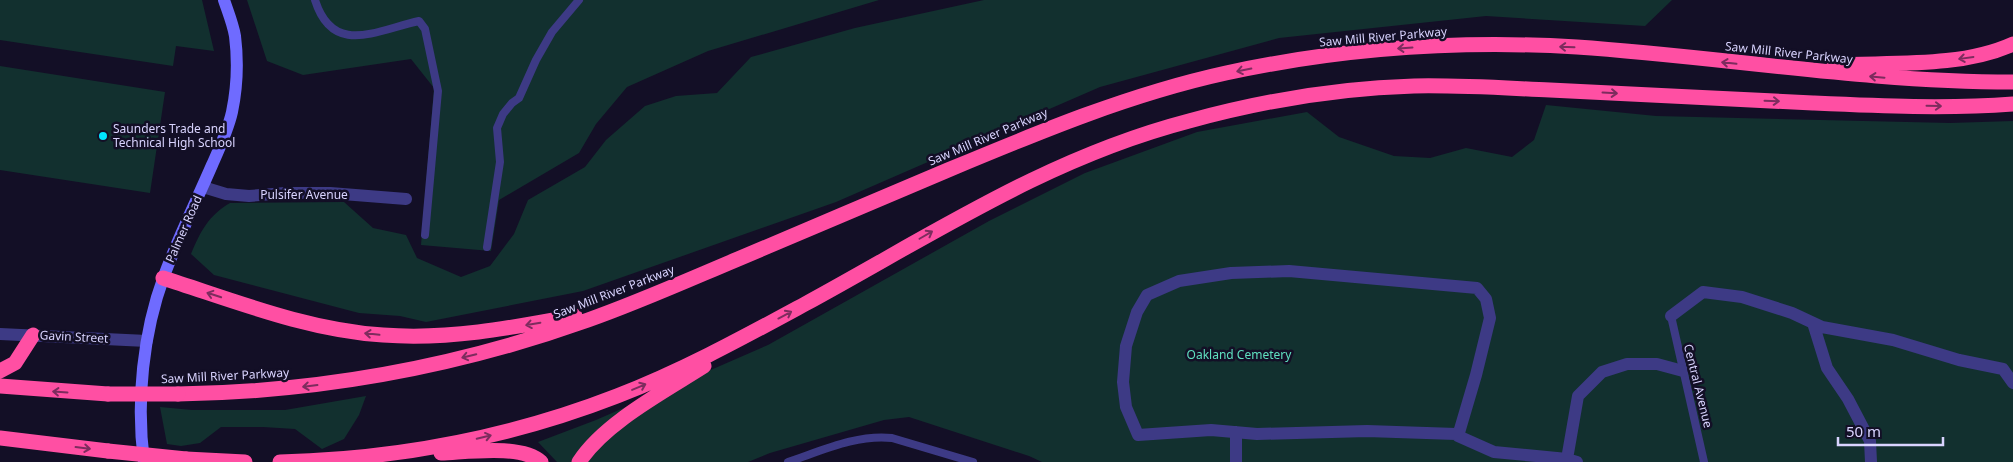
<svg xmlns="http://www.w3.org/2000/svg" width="2013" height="462" font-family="'Noto Sans',sans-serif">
  <rect width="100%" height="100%" fill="#130f26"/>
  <!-- green -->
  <path fill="#12302f" d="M 0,0 L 202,0 L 214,51 L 176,46 L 173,66 L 0,40 Z
    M 247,0 L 879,0 L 708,51 L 627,87 L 596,124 L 579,153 L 499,200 L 491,251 L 421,245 L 434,88 L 411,59 L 303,75 L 267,61 Z
    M 984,0 L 1672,0 L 1645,26 L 1486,16 L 1279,38 L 1100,87 L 836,202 L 583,291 L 426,322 L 400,316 L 359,313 L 214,275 L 191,254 C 200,232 209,215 230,203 L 344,202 L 373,228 L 406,235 L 417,258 L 461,277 L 490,266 L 514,234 L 528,200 L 585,167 L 606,140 L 645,106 L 676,96 L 717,93 L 751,57 L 855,28 Z
    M 0,66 L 165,92 L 150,193 L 0,170 Z
    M 1546,105 L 1656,116 L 1950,123 L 2013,121 L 2013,462 L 1042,462 L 1029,456 L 909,417 L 884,420 L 770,453 L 748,462 L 557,462 L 538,442 L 596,420 L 768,345 L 989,221 L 1085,173 L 1197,132 L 1307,112 L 1339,137 L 1394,156 L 1430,158 L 1466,148 L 1512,157 L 1534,140 Z
    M 366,396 L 359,415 L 344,439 L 322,449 L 295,429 L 263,427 L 221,427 L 200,443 L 181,446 L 167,444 L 160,407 L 192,410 L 285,410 Z"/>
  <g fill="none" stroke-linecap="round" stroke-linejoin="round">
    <!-- lane -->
    <path stroke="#3d3a85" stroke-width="8" d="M 315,0 C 333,57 377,30 419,21 L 425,29 L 438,91 L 425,235
      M 487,247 L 500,162 L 497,128 L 503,114 L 512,103 L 519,98 L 536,60 L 552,32 L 579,0
      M 1671,316 L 1704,462
      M 788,462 C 821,451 857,434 892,438 L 973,462"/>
    <!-- street -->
    <path stroke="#3d3a85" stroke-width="12" d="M 203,187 L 226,194 L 249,196 L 285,193 L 330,193 L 406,199
      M 1671,316 L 1703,292 L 1742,297 L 1792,313 L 1822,327 L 1893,340 L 1959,360 L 2003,369 L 2013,383
      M 1813,323 L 1827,368 L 1848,399 L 1870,441 L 1871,462
      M 0,334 L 147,341
      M 1458,436 L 1476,375 L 1490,318 L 1486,299 L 1477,288 L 1289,271 L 1231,273 L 1179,281 L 1147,295 L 1137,312 L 1126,346 L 1123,382 L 1126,407 L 1138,435 L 1211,430 L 1257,434 L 1367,431 L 1456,434 L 1458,436 L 1494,452 L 1567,459 L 1577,462
      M 1567,459 L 1578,396 L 1602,372 L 1627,364 L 1657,364 L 1683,371
      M 1236,462 L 1236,432"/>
    <!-- secondary -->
    <path stroke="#6f6bff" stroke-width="12" d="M 144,462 C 136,401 143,333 164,276 C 178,238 196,202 212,165 C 220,147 228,130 232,112 C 237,88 238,60 235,36 C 233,24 228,12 224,0"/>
    <!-- highway -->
    <path stroke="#ff4fa3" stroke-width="15" d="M 1834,65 C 1891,62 1960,68 2013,44
      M 163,278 C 235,301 307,330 383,335 C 448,340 511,328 575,316
      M 0,371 L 15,363 L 33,335
      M 0,386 L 108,394
      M 178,394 C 318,392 456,367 588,320 C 639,302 688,280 738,259 C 808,229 878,200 948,170 C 1039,132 1130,94 1226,73 C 1341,48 1460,40 1577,47 C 1723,57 1866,82 2013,82
      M 0,438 L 108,451
      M 441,453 C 468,452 521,444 541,462
      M 186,459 L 245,462
      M 280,462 C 396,459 509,438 617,396 C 682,371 744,337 805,304 C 932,235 1047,158 1189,121 C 1262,101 1338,88 1414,86 C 1459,85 1504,88 1550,90 C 1638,94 1725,99 1813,103 C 1880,106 1946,109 2013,104
      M 579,462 C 604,423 665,391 704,366"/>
    <!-- highway-bridge -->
    <path stroke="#ff4fa3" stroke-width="15" d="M 108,394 L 178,394
      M 108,451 L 186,459"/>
  </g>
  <!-- one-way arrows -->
  <defs><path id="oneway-shaft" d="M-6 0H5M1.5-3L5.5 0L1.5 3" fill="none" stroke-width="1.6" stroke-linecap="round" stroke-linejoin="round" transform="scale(1.25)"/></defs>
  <g stroke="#7d2c5e">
    <use href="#oneway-shaft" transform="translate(1567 47) rotate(-178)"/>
    <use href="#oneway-shaft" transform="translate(1405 48) rotate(176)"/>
    <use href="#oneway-shaft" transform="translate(1966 58) rotate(172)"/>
    <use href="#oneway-shaft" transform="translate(1729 63) rotate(-174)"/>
    <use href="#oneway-shaft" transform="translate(1244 70) rotate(169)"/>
    <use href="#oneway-shaft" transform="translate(1877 77) rotate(-175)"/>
    <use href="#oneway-shaft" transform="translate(1610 93) rotate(3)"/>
    <use href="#oneway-shaft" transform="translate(1772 101) rotate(2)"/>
    <use href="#oneway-shaft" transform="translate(1934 106) rotate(1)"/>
    <use href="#oneway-shaft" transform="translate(926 235) rotate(-30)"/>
    <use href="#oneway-shaft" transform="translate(214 295) rotate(-162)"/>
    <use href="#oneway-shaft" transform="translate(785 315) rotate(-28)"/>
    <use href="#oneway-shaft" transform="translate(533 324) rotate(170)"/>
    <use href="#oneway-shaft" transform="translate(372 334) rotate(-174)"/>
    <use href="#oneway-shaft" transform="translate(469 356) rotate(166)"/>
    <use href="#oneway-shaft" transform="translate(310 386) rotate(173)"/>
    <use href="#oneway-shaft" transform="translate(639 387) rotate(-23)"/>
    <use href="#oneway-shaft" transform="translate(60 392) rotate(-176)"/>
    <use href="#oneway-shaft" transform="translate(484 437) rotate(-13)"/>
    <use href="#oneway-shaft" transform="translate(83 448) rotate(7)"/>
  </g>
  <!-- markers -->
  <circle fill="#00e5ff" stroke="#130f26" stroke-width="2" cx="103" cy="136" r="5"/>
  <g text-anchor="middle" stroke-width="5" stroke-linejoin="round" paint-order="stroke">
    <!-- street labels -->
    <g font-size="12" fill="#d9d4ff" stroke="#130f26">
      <text transform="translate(1383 37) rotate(-5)" y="4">Saw Mill River Parkway</text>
      <text transform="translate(1789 53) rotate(6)" y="4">Saw Mill River Parkway</text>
      <text transform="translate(988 137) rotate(-23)" y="4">Saw Mill River Parkway</text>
      <text x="304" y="199">Pulsifer Avenue</text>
      <text transform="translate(184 229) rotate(-66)" y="4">Palmer Road</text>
      <text transform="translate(614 292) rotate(-21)" y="4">Saw Mill River Parkway</text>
      <text transform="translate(74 337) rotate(3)" y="4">Gavin Street</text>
      <text transform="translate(225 376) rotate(-3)" y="4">Saw Mill River Parkway</text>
      <text transform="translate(1698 386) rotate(76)" y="4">Central Avenue</text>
    </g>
    <!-- poi labels -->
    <g font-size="12" fill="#d9d4ff" stroke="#130f26" text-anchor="start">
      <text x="113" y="133">Saunders Trade and<tspan x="113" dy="14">Technical High School</tspan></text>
    </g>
    <!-- park labels -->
    <g font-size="12" fill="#5fe0c0" stroke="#130f26">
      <text x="1239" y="359">Oakland Cemetery</text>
    </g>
  </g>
  <!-- scale -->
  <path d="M1838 437v8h105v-8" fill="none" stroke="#d9d4ff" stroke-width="2.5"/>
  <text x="1846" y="437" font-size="15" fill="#d9d4ff" stroke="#130f26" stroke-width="4" paint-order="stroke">50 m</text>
</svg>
